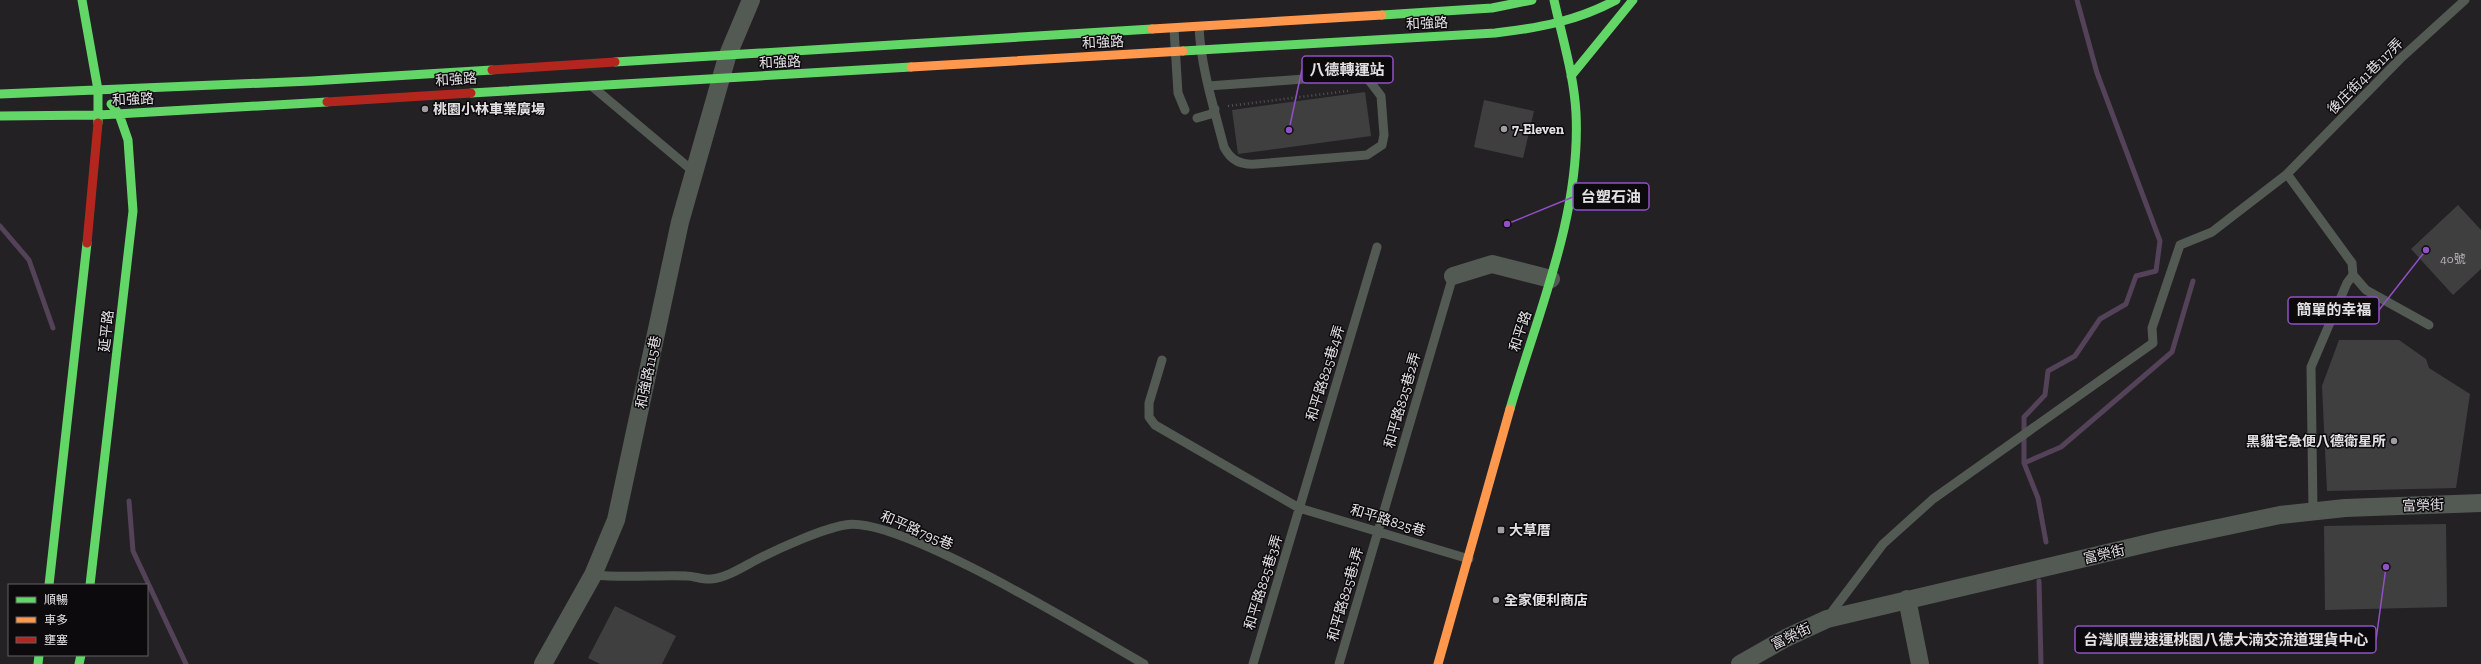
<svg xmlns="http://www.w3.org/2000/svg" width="2481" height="664" font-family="'Zilla Slab','Noto Sans TC',serif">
  <rect width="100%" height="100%" fill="#232124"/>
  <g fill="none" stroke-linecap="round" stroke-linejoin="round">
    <!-- stream -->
    <path stroke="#544258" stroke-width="5" d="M 0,226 L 29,260 L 53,328
      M 2024,463 L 2061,447 L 2172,352 L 2193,281
      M 129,501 L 133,551 L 186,664
      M 2046,542 L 2038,498 L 2024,463 L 2024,417 L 2045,395 L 2048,371 L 2075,356 L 2100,319 L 2126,304 L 2136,276 L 2156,271 L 2160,241 L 2097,73 L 2077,0
      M 2039,581 L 2041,664"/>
  </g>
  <!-- building -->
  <path fill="#403f40" d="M 1365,92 L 1371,136 L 1238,154 L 1232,110 Z
    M 1484,100 L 1534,111 L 1523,158 L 1474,147 Z
    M 2458,205 L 2481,230 L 2481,269 L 2453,295 L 2411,249 Z
    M 2339,340 L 2399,340 L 2426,359 L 2429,368 L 2470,394 L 2456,488 L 2327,491 L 2322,386 Z
    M 2446,524 L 2447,607 L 2325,610 L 2324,526 Z
    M 615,606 L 676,636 L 662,664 L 600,664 L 588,658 Z"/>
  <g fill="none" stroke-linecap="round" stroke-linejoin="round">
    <!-- path -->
    <path stroke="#535753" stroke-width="2.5" stroke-dasharray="1 3" stroke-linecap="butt" d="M 1228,106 L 1348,91"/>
    <!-- lane -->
    <path stroke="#535a53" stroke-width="9" d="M 1199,27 C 1201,68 1214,108 1224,147 C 1231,161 1241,165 1256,164 L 1367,155 L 1382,145 L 1384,135 L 1381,96 L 1368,79 L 1360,75 L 1208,86
      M 1174,29 L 1178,93 L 1185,110
      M 594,88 L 694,172
      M 1197,118 L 1211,114 L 1215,109
      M 2287,174 L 2352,263 L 2353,275 L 2366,290 L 2429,325
      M 1162,360 L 1149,403 L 1149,417 L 1155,425 L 1299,508 L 1469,559
      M 2313,511 L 2311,367 L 2347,283 L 2353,275
      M 593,575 C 624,578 655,575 687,576 C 694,576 703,580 711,579 C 727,578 746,565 760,558 C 782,547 822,529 845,525 C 897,514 1091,634 1144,664
      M 1828,617 L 1883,544 L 1933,499 L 2153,343 L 2152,328 L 2180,245 L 2212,232 L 2287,174 L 2400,59 L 2465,0
      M 1253,664 L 1377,247
      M 1339,664 L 1453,276"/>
    <!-- street -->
    <path stroke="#535a53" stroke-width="18" d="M 1453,276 L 1492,264 L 1551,279
      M 1907,599 L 1920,664
      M 543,664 L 593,575 L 616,520 L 680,222 L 727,57 L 751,0
      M 1740,664 L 1786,638 L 1827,619 L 2166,539 L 2280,515 L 2345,508 L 2481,503"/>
    <!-- fast -->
    <path stroke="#63d668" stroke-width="9" d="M 82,0 L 98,90 L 98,123
      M 1382,15 L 1492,8 L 1532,0
      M 1183,51 L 1495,33 C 1539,28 1577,21 1616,0
      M 615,62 L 1152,29
      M 1571,76 L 1633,0
      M 471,93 L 911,67
      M 0,94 L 311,81 L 492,70
      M 0,116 L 99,115 L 327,102
      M 1510,409 C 1538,312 1581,215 1576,113 C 1574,75 1562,37 1554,0
      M 49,585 L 87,243
      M 90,585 L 133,211 L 128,140 L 119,114 L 111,104
      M 38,664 L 39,655
      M 79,664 L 81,655"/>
    <!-- slow -->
    <path stroke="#ff974d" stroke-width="9" d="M 1152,29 L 1382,15
      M 911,67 L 1183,51
      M 1438,664 L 1510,409"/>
    <!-- jam -->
    <path stroke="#b3261e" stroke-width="9" d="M 492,70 L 615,62
      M 327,102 L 471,93
      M 87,243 L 98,123"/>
  </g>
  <!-- markers -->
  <g fill="#a09ea1" stroke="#0c0a0d" stroke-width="1.5">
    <circle cx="425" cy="109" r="4"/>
    <circle cx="1504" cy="129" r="4"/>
    <circle cx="2394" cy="441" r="4"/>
    <rect x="1497" y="526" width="8" height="8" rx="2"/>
    <circle cx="1496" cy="600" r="4"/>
  </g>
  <g text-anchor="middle" stroke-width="3" stroke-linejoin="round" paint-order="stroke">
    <!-- number labels -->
    <g font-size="12" fill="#bbb8bb">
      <text x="2453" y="263">40號</text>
    </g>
    <!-- street labels -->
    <g font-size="14" fill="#e4e1e4" stroke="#0c0a0d">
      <text transform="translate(1427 23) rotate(-3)" y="5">和強路</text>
      <text transform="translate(1103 42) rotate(-3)" y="5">和強路</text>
      <text transform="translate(780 62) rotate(-3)" y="5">和強路</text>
      <text transform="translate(2365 76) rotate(-45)" y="5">後庄街41巷117弄</text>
      <text transform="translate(456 79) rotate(-4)" y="5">和強路</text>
      <text transform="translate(133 99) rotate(-3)" y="5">和強路</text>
      <text transform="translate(106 331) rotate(-84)" y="5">延平路</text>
      <text transform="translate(1520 331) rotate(-72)" y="5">和平路</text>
      <text transform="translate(648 372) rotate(-78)" y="5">和強路115巷</text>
      <text transform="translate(1325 373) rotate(-73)" y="5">和平路825巷4弄</text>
      <text transform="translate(1402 400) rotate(-74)" y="5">和平路825巷2弄</text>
      <text transform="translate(2423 505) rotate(-2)" y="5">富榮街</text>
      <text transform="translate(1388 520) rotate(17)" y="5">和平路825巷</text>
      <text transform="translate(917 530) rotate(23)" y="5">和平路795巷</text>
      <text transform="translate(2104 554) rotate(-13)" y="5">富榮街</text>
      <text transform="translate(1263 582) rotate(-73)" y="5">和平路825巷3弄</text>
      <text transform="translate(1345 594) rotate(-74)" y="5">和平路825巷1弄</text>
      <text transform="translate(1791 636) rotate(-26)" y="5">富榮街</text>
    </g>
    <!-- poi labels -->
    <g font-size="14" font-weight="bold" fill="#e4e1e4" stroke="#0c0a0d" text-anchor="start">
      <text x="433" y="114">桃園小林車業廣場</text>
      <text x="1512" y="134">7-Eleven</text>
      <text x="2386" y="446" text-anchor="end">黑貓宅急便八德衛星所</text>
      <text x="1509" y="535">大草厝</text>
      <text x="1504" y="605">全家便利商店</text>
    </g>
  </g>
  <!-- callouts -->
  <path fill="none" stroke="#9050c6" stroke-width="1.5" d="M1289 130L1302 69M1507 224L1573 197M2426 250L2379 310M2386 567L2376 640"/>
  <g fill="#9050c6" stroke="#0c0a0d" stroke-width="1.5">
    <circle cx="1289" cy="130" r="4"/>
    <circle cx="1507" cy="224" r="4"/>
    <circle cx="2426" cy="250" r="4"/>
    <circle cx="2386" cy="567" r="4"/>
  </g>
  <g fill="#0c0a0d" stroke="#9050c6" stroke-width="1.5">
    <rect x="1302" y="56" width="91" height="27" rx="4"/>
    <rect x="1573" y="183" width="76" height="27" rx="4"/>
    <rect x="2288" y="297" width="91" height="27" rx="4"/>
    <rect x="2075" y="626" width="301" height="27" rx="4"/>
  </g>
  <g font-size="15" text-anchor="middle" font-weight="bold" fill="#e4e1e4">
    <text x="1347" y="75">八德轉運站</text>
    <text x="1611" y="202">台塑石油</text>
    <text x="2334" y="315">簡單的幸福</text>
    <text x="2226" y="645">台灣順豐速運桃園八德大湳交流道理貨中心</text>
  </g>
  <!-- legend -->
  <rect x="8" y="584" width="140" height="72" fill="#0c0a0d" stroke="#626063"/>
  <rect x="16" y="597" width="20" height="6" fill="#63d668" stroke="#626063"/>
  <text x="44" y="604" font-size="12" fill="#e4e1e4">順暢</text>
  <rect x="16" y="617" width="20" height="6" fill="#ff974d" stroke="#626063"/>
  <text x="44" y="624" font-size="12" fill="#e4e1e4">車多</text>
  <rect x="16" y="637" width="20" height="6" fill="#b3261e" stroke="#626063"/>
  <text x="44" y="644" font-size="12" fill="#e4e1e4">壅塞</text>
</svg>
